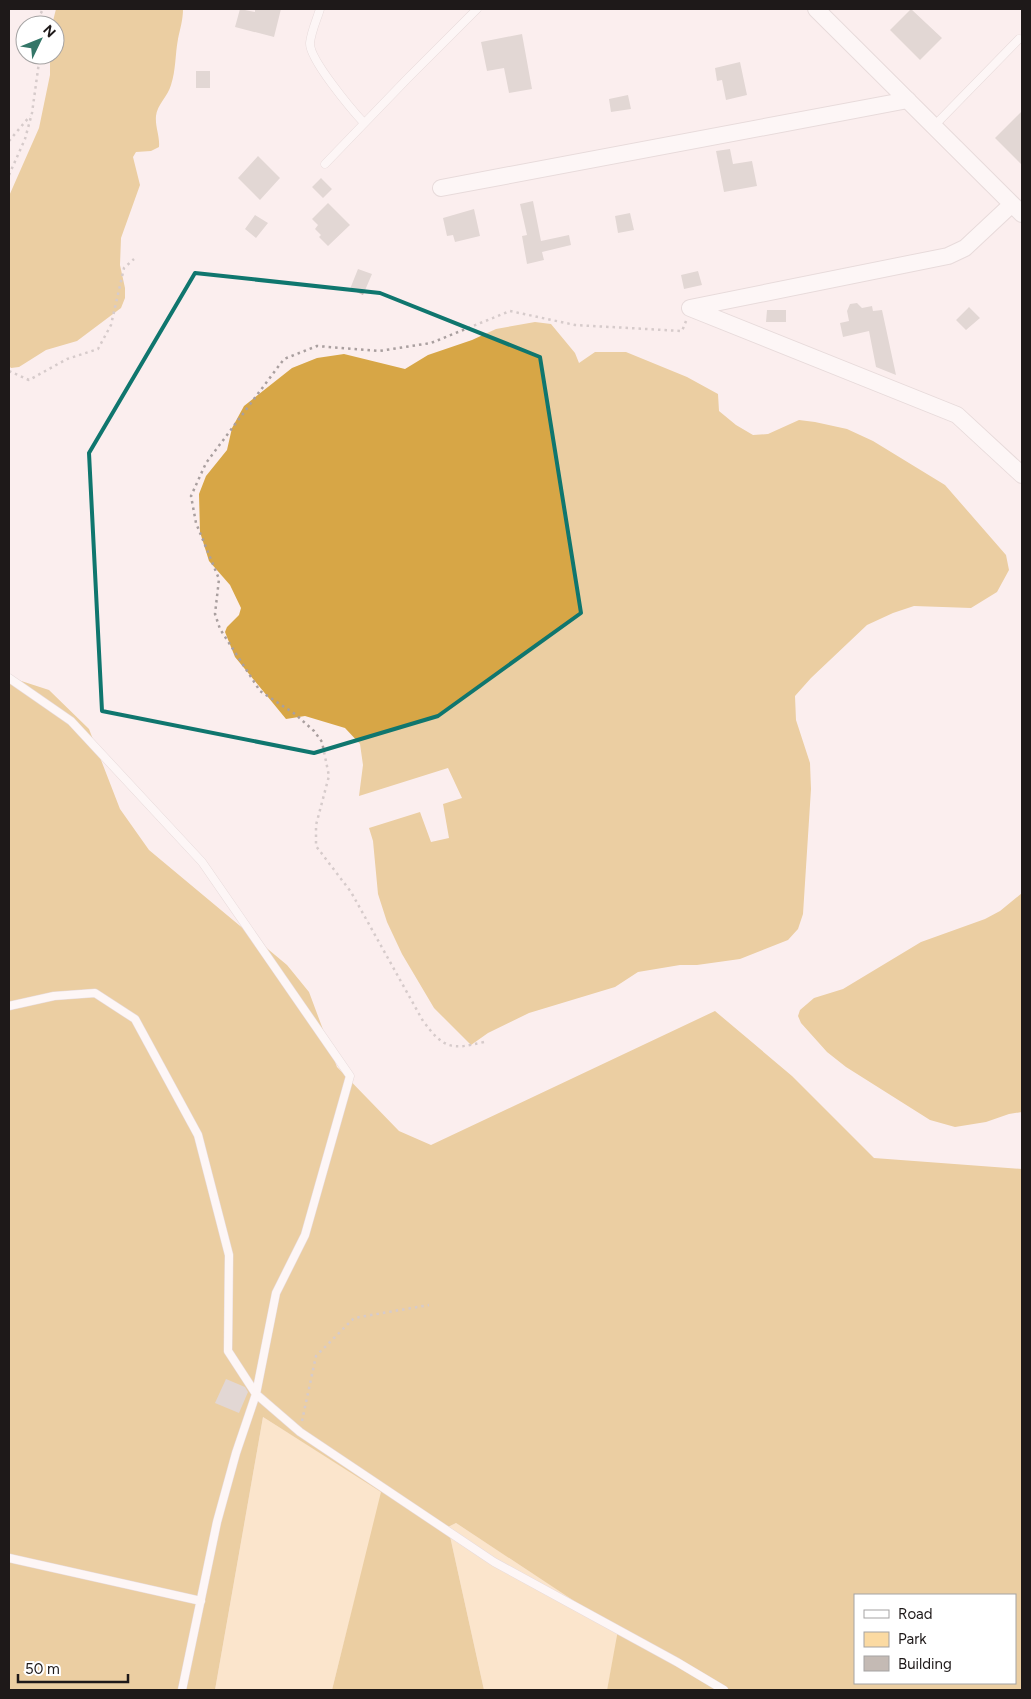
<svg xmlns="http://www.w3.org/2000/svg" width="1031" height="1699" font-family="Figtree,sans-serif">
  <rect width="100%" height="100%" fill="#fbeeee"/>
  <!-- green -->
  <path fill="#fbdaa2" d="M 263,1417 L 382,1492 L 332,1690 L 215,1690 Z
    M 456,1523 L 619,1630 L 607,1690 L 484,1690 L 448,1527 Z"/>
  <!-- forest -->
  <path fill="#d7a646" fill-rule="evenodd" d="M 56,9 L 183,9 C 183,20 180,29 178,39 C 175,55 176,70 171,85 C 168,96 157,105 156,116 C 155,127 160,136 159,147 L 151,151 L 136,152 L 133,157 L 140,185 L 121,238 L 120,265 L 125,288 L 125,298 L 121,308 L 77,341 L 46,350 L 19,367 L 11,368 L 9,366 L 9,196 L 39,128 L 50,75 L 50,55 L 55,55 L 55,25 L 52,25 Z
    M 535,322 L 551,324 L 575,353 L 579,363 L 595,352 L 626,352 L 687,377 L 718,394 L 719,411 L 736,425 L 753,435 L 768,434 L 799,420 L 815,422 L 847,429 L 873,441 L 945,485 L 1006,555 L 1009,570 L 997,592 L 971,608 L 914,606 L 893,613 L 867,625 L 811,678 L 795,696 L 796,720 L 810,763 L 811,789 L 803,914 L 798,929 L 788,940 L 740,959 L 697,965 L 680,965 L 638,972 L 615,987 L 529,1013 L 488,1033 L 471,1045 L 434,1008 L 402,954 L 387,922 L 378,894 L 373,841 L 369,828 L 420,812 L 431,842 L 449,838 L 443,804 L 462,798 L 448,768 L 359,796 L 363,765 L 360,744 L 345,728 L 305,716 L 286,719 L 235,657 L 225,632 L 227,627 L 239,615 L 241,608 L 230,585 L 209,561 L 200,532 L 199,494 L 206,476 L 227,450 L 232,428 L 244,406 L 292,368 L 317,358 L 344,354 L 405,369 L 428,355 L 472,340 L 496,329 Z
    M 9,677 L 49,690 L 89,729 L 120,809 L 149,850 L 287,965 L 309,992 L 337,1067 L 399,1131 L 431,1145 L 715,1011 L 792,1076 L 874,1158 L 1022,1169 L 1022,1690 L 607,1690 L 618,1630 L 456,1523 L 448,1527 L 484,1690 L 332,1690 L 381,1492 L 263,1417 L 215,1690 L 9,1690 ZM 855,1595 L 1015,1595 L 1015,1683 L 855,1683 Z
    M 1022,893 L 1022,1112 L 1009,1114 L 986,1122 L 955,1127 L 930,1120 L 846,1067 L 827,1052 L 801,1023 L 798,1016 L 800,1010 L 814,998 L 843,989 L 921,942 L 985,919 L 1000,911 Z"/>
  <!-- building -->
  <path fill="#c4bab4" d="M 240,9 L 255,12 L 255,9 L 281,9 L 274,37 L 235,27 Z
    M 911,9 L 942,38 L 920,60 L 890,30 Z
    M 522,34 L 532,89 L 509,93 L 504,68 L 487,71 L 481,42 Z
    M 740,62 L 747,95 L 726,100 L 722,80 L 717,81 L 715,68 Z
    M 196,71 L 210,71 L 210,88 L 196,88 Z
    M 628,95 L 631,109 L 611,112 L 609,99 Z
    M 1022,111 L 1022,165 L 995,138 Z
    M 730,149 L 733,164 L 752,161 L 757,186 L 724,192 L 716,151 Z
    M 258,156 L 280,178 L 260,200 L 238,178 Z
    M 321,178 L 332,189 L 323,198 L 312,187 Z
    M 533,201 L 541,241 L 569,235 L 571,245 L 542,252 L 544,260 L 527,264 L 522,236 L 527,235 L 520,204 Z
    M 328,203 L 350,225 L 328,246 L 319,237 L 321,235 L 315,229 L 318,225 L 312,219 Z
    M 474,209 L 480,236 L 455,242 L 453,235 L 447,236 L 443,218 Z
    M 630,213 L 634,230 L 618,233 L 615,216 Z
    M 255,215 L 268,223 L 256,238 L 245,229 Z
    M 358,269 L 372,274 L 363,295 L 350,289 Z
    M 698,271 L 702,285 L 684,289 L 681,275 Z
    M 857,303 L 862,308 L 872,306 L 873,311 L 882,310 L 896,375 L 876,367 L 869,331 L 843,337 L 840,323 L 849,321 L 847,311 L 850,304 Z
    M 969,307 L 980,318 L 966,330 L 956,320 Z
    M 767,310 L 786,310 L 786,322 L 766,322 Z
    M 226,1379 L 245,1387 L 248,1392 L 239,1413 L 215,1403 Z"/>
  <g fill="none" stroke-linecap="round" stroke-linejoin="round">
    <defs>
      <path id="lane" d="M 320,9 C 317,19 311,32 310,43 C 309,59 352,110 364,123
        M 934,126 L 1019,39
        M 325,164 L 407,79 L 477,9
        M 9,678 L 71,721 L 202,862 L 350,1076 L 305,1235 L 276,1293 L 256,1394 L 236,1453 L 217,1522 L 182,1690
        M 9,1006 L 54,996 L 95,993 L 135,1019 L 198,1135 L 229,1255 L 228,1351 L 256,1394 L 300,1432 L 494,1562 L 677,1662 L 724,1690
        M 9,1558 L 201,1601"/>
      <path id="street" d="M 816,9 L 1022,214
        M 441,188 L 908,100
        M 1012,204 L 965,248 L 948,256 L 690,308 L 957,415 L 1022,475"/>
    </defs>
    <!-- lane casing -->
    <use href="#lane" stroke="#d0c3c3" stroke-width="9"/>
    <!-- street casing -->
    <use href="#street" stroke="#d0c3c3" stroke-width="18"/>
    <!-- path -->
    <path stroke="#a99f9f" stroke-width="2.5" stroke-dasharray="2.5 4" stroke-linecap="butt" d="M 35,25 L 43,9
      M 9,141 L 30,116
      M 9,175 L 25,139 L 32,113 L 40,55
      M 9,371 L 29,380 L 67,359 L 98,349 L 111,325 L 124,268 L 134,259
      M 484,1042 C 451,1050 444,1049 423,1021 L 351,892 L 316,846 L 316,825 L 329,776 L 322,742 L 314,731 L 295,714 L 260,691 L 220,629 L 215,614 L 219,579 L 196,523 L 191,496 L 206,463 L 284,359 L 317,346 L 379,351 L 431,343 L 510,311 L 575,325 L 682,331 L 686,321
      M 302,1421 L 316,1356 L 354,1318 L 429,1305"/>
    <!-- lane -->
    <use href="#lane" stroke="#fff" stroke-width="8"/>
    <!-- street -->
    <use href="#street" stroke="#fff" stroke-width="16"/>
  </g>
  <!-- marked area -->
  <path d="M0 0H1031V1699H0ZM 195,273 L 380,293 L 540,357 L 581,613 L 438,716 L 314,753 L 102,711 L 89,453 Z" fill="#fbeeee" fill-opacity=".55" fill-rule="evenodd"/>
  <path fill="none" stroke="#0f766e" stroke-width="4" stroke-linejoin="round" d="M 195,273 L 380,293 L 540,357 L 581,613 L 438,716 L 314,753 L 102,711 L 89,453 Z"/>
  <!-- border -->
  <rect width="1031" height="1699" fill="none" stroke="#1e1919" stroke-width="20"/>
  <!-- legend -->
  <rect x="854" y="1594" width="162" height="90" fill="#ffffff" stroke="#a5a3a3"/>
  <rect x="864" y="1610" width="25" height="8" fill="#ffffff" stroke="#a5a3a3"/>
  <text x="898" y="1619" font-size="15" fill="#1e1919">Road</text>
  <rect x="864" y="1632" width="25" height="15" fill="#fbdaa2" stroke="#a5a3a3"/>
  <text x="898" y="1644" font-size="15" fill="#1e1919">Park</text>
  <rect x="864" y="1656" width="25" height="15" fill="#c4bab4" stroke="#a5a3a3"/>
  <text x="898" y="1669" font-size="15" fill="#1e1919">Building</text>
  <!-- north arrow -->
  <g transform="translate(40 40) rotate(47)"><circle r="24" fill="#ffffff" stroke="#a5a3a3"/>
  <path d="M0-4L9 19L0 12L-9 19Z" fill="#347668"/>
  <text y="-8" font-size="14" font-weight="bold" text-anchor="middle" fill="#1e1919">N</text>
  </g>
  <!-- scale -->
  <path d="M18 1674v8h110v-8" fill="none" stroke="#1e1919" stroke-width="2.5"/>
  <text x="25" y="1674" font-size="15" fill="#1e1919" stroke="#ffffff" stroke-width="4" paint-order="stroke">50 m</text>
</svg>
